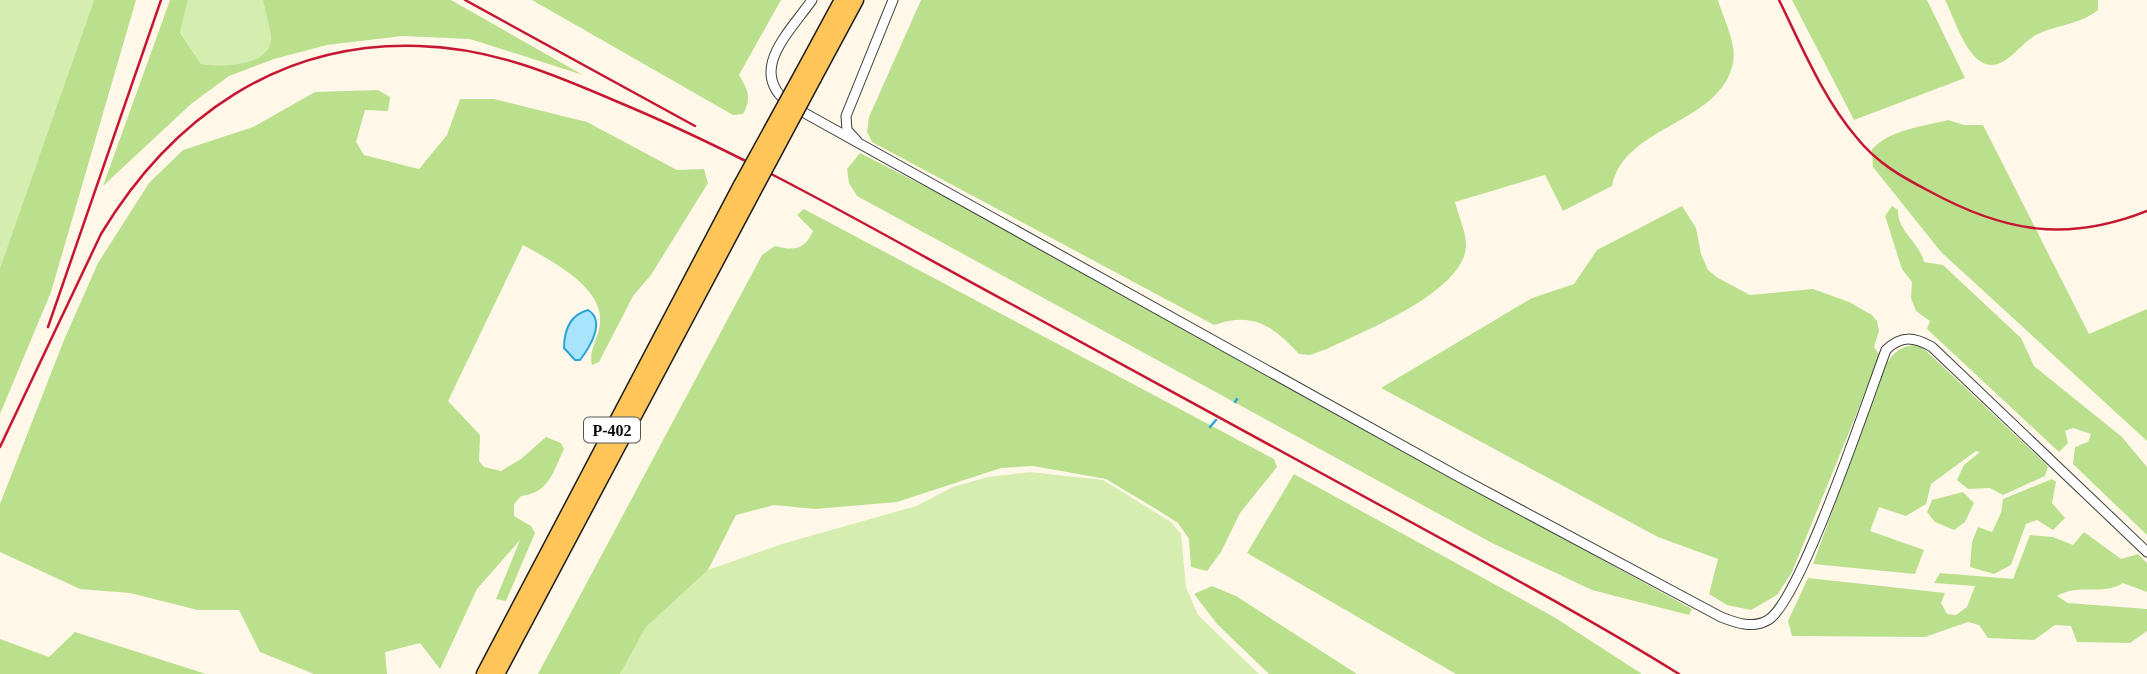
<svg xmlns="http://www.w3.org/2000/svg" width="2147" height="674" font-family="Georgia,serif">
  <rect width="100%" height="100%" fill="#fff8e9"/>
  <!-- green -->
  <path fill="#d5edaf" d="M 0,0 L 94,0 L 0,268 Z
    M 188,0 L 263,0 C 265,12 270,26 271,38 C 271,67 220,67 201,64 L 180,31 Z
    M 1030,472 L 1103,480 L 1171,522 L 1181,534 L 1186,587 L 1198,615 L 1259,674 L 620,674 L 646,627 L 708,570 L 782,544 L 916,506 L 953,487 L 988,477 Z"/>
  <!-- forest -->
  <path fill="#badf8d" d="M 94,0 L 136,0 L 51,292 L 0,414 L 0,268 Z
    M 170,0 L 188,0 L 180,32 L 201,64 C 220,67 271,67 271,38 C 270,26 265,12 263,0 L 451,0 L 583,75 L 470,39 L 402,36 L 327,45 L 274,59 L 229,76 L 191,104 L 103,186 Z
    M 532,0 L 781,0 L 739,75 C 748,90 752,98 743,114 L 733,115 Z
    M 921,0 L 1718,0 C 1723,18 1737,43 1733,63 C 1721,124 1624,125 1612,186 L 1563,211 L 1545,175 L 1455,202 C 1458,215 1466,231 1466,245 C 1466,291 1364,331 1327,349 L 1310,355 L 1299,354 C 1273,326 1253,311 1214,325 L 872,142 L 867,132 L 869,117 Z
    M 1792,0 L 1927,0 L 1965,78 L 1854,120 Z
    M 1945,0 L 2098,0 L 2098,10 C 2079,25 2059,24 2038,34 C 2025,40 2016,54 2004,61 C 1972,81 1956,21 1945,0 Z
    M 378,90 L 390,97 L 388,111 L 365,110 L 356,142 L 364,155 L 419,169 L 447,135 L 460,99 L 494,99 L 587,122 L 677,170 L 704,169 L 708,183 L 651,275 L 633,296 L 599,362 L 592,365 C 588,350 599,338 600,323 C 604,287 550,260 523,245 L 448,401 L 480,435 L 479,461 L 484,467 L 501,471 L 521,459 L 546,437 L 561,443 L 564,449 C 553,472 549,493 521,496 L 514,504 L 514,516 L 531,526 L 535,533 L 506,601 L 496,599 L 520,540 L 477,589 L 440,669 L 420,643 L 385,652 L 387,674 L 314,674 L 260,652 L 239,610 L 198,610 L 130,593 L 80,589 L 0,552 L 0,504 L 64,340 L 98,263 L 149,183 L 183,150 L 253,127 L 315,92 Z
    M 1948,120 L 1964,125 L 1983,125 L 2089,334 L 2147,309 L 2147,441 L 1941,252 L 1873,167 L 1872,149 C 1892,129 1921,127 1948,120 Z
    M 860,153 L 1008,229 L 1345,419 L 1692,609 L 1689,615 L 1592,590 L 1492,543 L 857,196 L 849,183 L 847,169 Z
    M 1682,206 L 1696,228 L 1701,254 L 1708,270 L 1718,278 L 1750,295 L 1813,289 L 1849,302 L 1872,315 L 1877,321 L 1879,331 L 1874,347 L 1880,356 L 1792,572 L 1777,595 L 1751,610 L 1727,605 L 1709,594 L 1718,559 L 1658,537 L 1381,388 L 1532,298 L 1574,284 L 1597,250 Z
    M 1892,206 L 1898,210 C 1897,231 1920,243 1924,262 L 1943,265 L 2021,338 L 2034,366 L 2122,437 L 2147,467 L 2147,535 L 2073,464 L 2075,447 L 2088,442 L 2091,434 L 2073,428 L 2065,431 L 2068,443 L 2059,452 L 1927,329 L 1930,321 L 1916,311 L 1911,298 L 1912,282 L 1902,269 L 1885,216 Z
    M 804,209 L 1274,459 L 1277,467 L 1240,513 L 1221,552 L 1207,571 L 1191,567 L 1189,539 L 1178,523 L 1156,509 L 1106,479 L 1033,466 L 1001,468 L 897,502 L 815,509 L 774,505 L 736,515 L 708,570 L 646,627 L 620,674 L 538,674 L 762,255 L 775,246 C 793,251 805,250 813,231 L 797,215 Z
    M 1914,345 L 1922,347 L 2048,466 L 2045,476 L 2003,495 L 1990,488 L 1968,489 L 1957,480 L 1964,465 L 1980,452 L 1976,451 L 1931,484 L 1926,504 L 1906,516 L 1879,507 L 1870,531 L 1924,550 L 1915,574 L 1813,564 L 1887,363 C 1894,352 1900,347 1914,345 Z
    M 1294,474 L 1554,617 L 1642,674 L 1456,674 L 1247,553 Z
    M 2052,479 L 2056,482 L 2052,503 L 2065,518 L 2053,530 L 2037,520 L 2026,524 L 2011,565 L 1994,574 L 1970,567 L 1972,542 L 1978,527 L 1992,532 L 2001,513 L 2003,499 Z
    M 1963,492 L 1974,503 L 1965,522 L 1954,530 L 1935,522 L 1927,512 L 1932,500 Z
    M 2084,532 L 2121,559 L 2138,554 L 2147,563 L 2147,592 L 2123,583 C 2102,596 2079,583 2057,596 L 2068,603 L 2147,609 L 2147,631 L 2130,643 L 2077,642 L 2071,626 L 2055,625 L 2034,640 L 1988,638 L 1979,625 L 1968,622 L 1925,637 L 1792,636 L 1788,621 L 1808,578 L 1945,593 L 1941,603 L 1947,614 L 1956,615 L 1967,607 L 1975,586 L 1934,583 L 1940,573 L 2013,579 L 2030,535 L 2053,537 L 2073,545 Z
    M 1212,586 L 1236,596 L 1357,674 L 1269,674 L 1217,624 L 1194,594 Z
    M 75,632 L 206,674 L 0,674 L 0,639 L 49,657 Z"/>
  <!-- water -->
  <path fill="#a8e5fc" stroke="#28a5d9" stroke-width="2" d="M 588,310 C 606,321 590,347 580,360 L 575,360 L 564,348 C 564,331 570,315 588,310 Z"/>
  <g fill="none" stroke-linecap="round" stroke-linejoin="round">
    <!-- stream -->
    <path stroke="#28a5d9" stroke-width="2.5" d="M 1235,402 L 1237,399
      M 1210,427 L 1216,420"/>
    <defs>
      <path id="street" d="M 812,0 C 788,34 745,73 792,106 L 1459,477 L 1721,617 C 1736,623 1753,629 1768,620 C 1800,602 1869,395 1886,350 C 1901,335 1914,337 1932,347 L 2147,552
        M 857,141 L 847,130 L 846,116 L 893,0"/>
      <path id="primary" d="M 803,72 L 842,0
        M 814,78 L 856,0
        M 484,674 L 741,185
        M 497,674 L 753,192"/>
    </defs>
    <!-- street casing -->
    <use href="#street" stroke="#3e3e3e" stroke-width="11"/>
    <!-- primary casing -->
    <use href="#primary" stroke="#1c1c1c" stroke-width="17"/>
    <!-- street -->
    <use href="#street" stroke="#fff" stroke-width="9"/>
    <!-- primary -->
    <use href="#primary" stroke="#ffc559" stroke-width="14"/>
    <!-- rail -->
    <path stroke="#c61732" stroke-width="2.5" d="M 465,0 L 695,126
      M 1779,0 C 1802,47 1823,98 1857,138 C 1877,163 1902,177 1929,191 C 2004,232 2067,243 2147,211
      M 48,327 L 161,0
      M 0,447 L 101,234 C 171,118 279,41 419,46 C 492,48 553,74 618,102 C 755,159 883,235 1013,305 C 1138,372 1262,441 1387,509 C 1485,563 1584,615 1679,674"/>
    <defs>
      <path id="primary-bridge" d="M 741,185 L 803,72
        M 753,192 L 814,78"/>
    </defs>
    <!-- primary-bridge casing -->
    <use href="#primary-bridge" stroke="#1c1c1c" stroke-width="17" stroke-linecap="butt"/>
    <!-- primary-bridge -->
    <use href="#primary-bridge" stroke="#ffc559" stroke-width="14"/>
  </g>
  <g text-anchor="middle" stroke-width="7" stroke-linejoin="round" paint-order="stroke">
    <!-- shield labels -->
    <rect fill="#fff" stroke="#545454" stroke-width="2" x="584" y="417.5" width="56" height="25" rx="5"/>
    <g font-size="16" font-weight="bold" fill="#0b0b0b">
      <text x="612" y="436">Р-402</text>
    </g>
  </g>
</svg>
